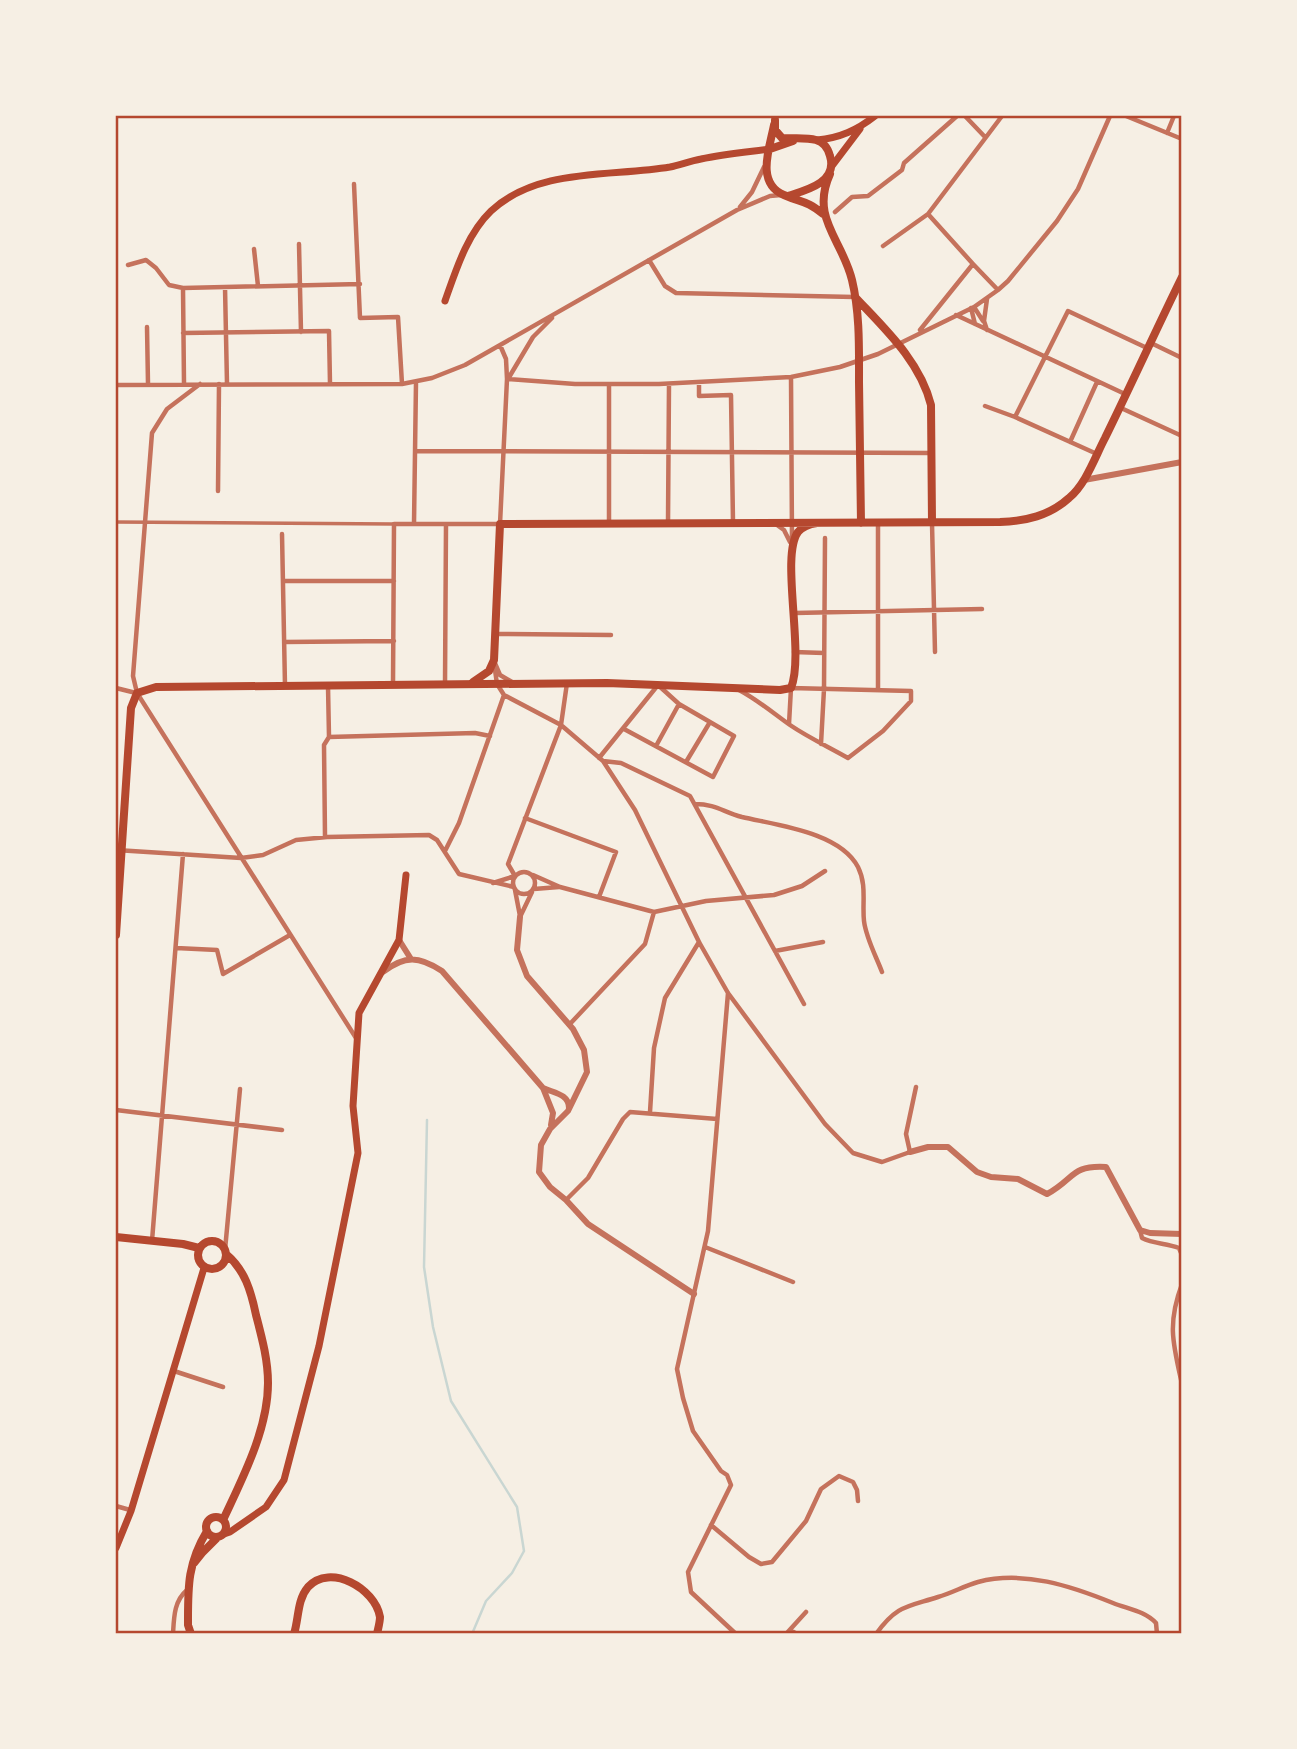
<svg xmlns="http://www.w3.org/2000/svg" width="1297" height="1749" font-family="'Space Grotesk',sans-serif">
  <rect width="100%" height="100%" fill="#f6efe4"/>
  <g fill="none" stroke-linecap="round" stroke-linejoin="round">
    <!-- stream -->
    <path stroke="#c9d6d2" stroke-width="2.5" d="M 427,1120 L 424,1267 L 433,1327 L 451,1401 L 517,1507 L 524,1551 L 512,1573 L 486,1601 L 472,1634"/>
    <!-- pedestrian -->
    <path stroke="#c5725c" stroke-width="3.5" d="M 116,522 L 393,524"/>
    <!-- minor -->
    <path stroke="#c5725c" stroke-width="4.5" d="M 965,116 L 985,137
      M 1126,116 L 1182,139
      M 1167,133 L 1174,116
      M 354,184 L 360,318 L 398,317 L 402,384
      M 740,207 L 752,192 L 764,167
      M 835,212 L 852,197 L 868,196 L 902,170 L 904,163 L 957,116
      M 299,244 L 301,332
      M 883,246 L 928,214
      M 254,249 L 258,286
      M 649,260 L 665,286 L 676,293 L 854,297
      M 973,264 L 998,290
      M 128,265 L 146,260 L 156,268 L 169,285 L 183,288 L 360,284
      M 225,287 L 227,384
      M 183,288 L 184,384
      M 987,299 L 984,321 L 987,330
      M 974,307 L 983,321
      M 971,308 L 975,324
      M 956,315 L 1125,394
      M 147,327 L 148,384
      M 920,330 L 973,264 L 928,214 L 1002,116
      M 183,333 L 329,331 L 330,384
      M 1151,343 L 1182,358
      M 791,377 L 792,540
      M 507,379 L 575,384 L 659,384 L 791,377 L 840,367 L 878,354 L 974,307 L 998,290 L 1008,281 L 1057,221 L 1078,189 L 1110,116
      M 508,379 L 533,337 L 552,318
      M 699,383 L 699,396 L 731,395 L 733,522
      M 200,384 L 167,409 L 152,433 L 133,676 L 137,693 L 356,1038
      M 609,384 L 609,523
      M 116,385 L 402,384 L 432,378 L 465,365 L 737,210 L 770,196 L 781,195
      M 985,406 L 1015,417 L 1097,454
      M 1121,408 L 1182,436
      M 1015,417 L 1068,311 L 1147,348
      M 1070,442 L 1097,382
      M 415,451 L 931,453
      M 218,491 L 219,384
      M 668,523 L 669,384
      M 932,523 L 935,652
      M 414,524 L 416,382
      M 777,525 L 784,530 L 790,542
      M 282,534 L 285,686
      M 283,581 L 394,581
      M 795,613 L 982,609
      M 496,634 L 611,635
      M 284,642 L 394,641
      M 794,652 L 824,653
      M 494,661 L 500,675 L 512,682
      M 495,670 L 497,684 L 504,695
      M 393,684 L 394,524 L 500,524 L 507,379 L 506,359 L 500,345
      M 445,684 L 446,524
      M 116,688 L 136,693
      M 739,690 C 758,700 773,713 790,725 C 809,738 829,747 848,758 L 883,731 L 911,701 L 911,691 L 791,688 L 789,724
      M 878,690 L 878,523
      M 504,695 L 561,725 L 603,761 L 621,763 L 690,796 L 804,1004
      M 329,737 L 475,733 L 490,736
      M 821,744 L 824,689 L 825,538
      M 656,746 L 679,704
      M 599,758 L 658,685 L 679,704 L 734,736 L 713,777 L 624,729
      M 603,761 L 635,810 L 699,942 L 728,993 L 825,1124 L 853,1153 L 882,1162 L 910,1152 L 906,1134 L 916,1087
      M 686,762 L 710,722
      M 695,804 C 716,804 723,812 742,817 C 776,825 840,832 858,867 C 867,885 862,903 864,921 C 866,938 876,956 882,972
      M 525,818 L 616,852 L 599,897
      M 325,837 L 324,745 L 329,737 L 328,686
      M 116,850 L 241,858 L 263,855 L 296,840 L 327,837 L 429,835 L 437,840 L 459,874 L 514,887
      M 445,851 L 459,823 L 504,695
      M513 883a11 11 0 1 1 22 0a11 11 0 1 1-22 0Z
      M 533,875 L 560,887 L 654,912 L 706,901 L 774,895 L 802,886 L 825,871
      M 493,883 L 515,876 L 508,864 L 561,725 L 567,683
      M 534,889 L 559,887
      M 515,890 L 520,916
      M 520,917 L 532,892
      M 176,948 L 217,950 L 223,974 L 290,935
      M 775,951 L 823,942
      M 728,993 L 708,1231 L 677,1369 L 683,1398 L 693,1431 L 721,1471 L 727,1475 L 731,1485 L 688,1572 L 691,1592 L 736,1634
      M 569,1025 L 645,944 L 654,912
      M 116,1110 L 282,1130
      M 650,1112 L 654,1048 L 665,998 L 699,942
      M 566,1200 L 588,1178 L 623,1119 L 630,1112 L 717,1119
      M 1140,1230 L 1142,1238 C 1154,1244 1166,1243 1179,1248 L 1182,1255
      M 152,1241 L 183,854
      M 705,1247 L 793,1282
      M 225,1250 L 240,1089
      M 1182,1284 C 1167,1324 1173,1344 1182,1384
      M 174,1371 L 223,1387
      M 116,1506 L 130,1510
      M 711,1525 L 749,1557 L 761,1564 L 772,1562 L 806,1521 L 821,1489 L 839,1476 L 853,1482 L 857,1490 L 858,1501
      M 790,1630 L 797,1634
      M 173,1634 C 174,1617 174,1601 187,1590
      M 786,1634 L 806,1612
      M 876,1634 C 897,1605 907,1607 938,1597 C 952,1593 964,1586 978,1582 C 1024,1570 1071,1586 1113,1603 C 1128,1609 1145,1611 1156,1623 L 1157,1634"/>
    <!-- tertiary -->
    <path stroke="#c5725c" stroke-width="6" d="M 1084,480 L 1182,462
      M 520,917 L 517,950 L 527,976 L 573,1029 L 584,1050 L 587,1072 L 568,1111 L 550,1129 L 541,1145 L 539,1172 L 550,1187 L 566,1200 L 588,1224 L 694,1294
      M 399,940 L 411,959
      M 383,972 C 405,955 419,956 442,971 L 543,1088 L 553,1113 L 551,1125
      M 543,1088 C 554,1093 569,1094 569,1108
      M 910,1152 L 928,1147 L 948,1147 L 977,1172 L 991,1177 L 1018,1179 L 1047,1194 C 1075,1179 1070,1165 1106,1167 L 1140,1230 L 1150,1233 L 1182,1234"/>
    <!-- secondary -->
    <path stroke="#b5482f" stroke-width="7" d="M 817,140 C 840,138 857,130 875,116
      M 832,166 L 860,129
      M 445,301 C 456,270 467,234 491,211 C 538,167 612,177 670,167 C 680,165 690,161 701,159 C 723,154 747,152 770,149
      M 224,1534 L 230,1532 L 266,1507 L 284,1480 L 319,1346 L 358,1153 L 353,1106 L 359,1013 L 399,940 L 406,875
      M 116,1548 L 131,1511 L 204,1268"/>
    <!-- primary -->
    <path stroke="#b5482f" stroke-width="8" d="M 775,120 L 775,130 L 782,138 C 792,139 806,137 816,140 C 823,142 828,148 830,156 C 838,182 807,190 788,196
      M 774,125 C 770,147 755,183 784,195 C 802,203 806,200 823,214
      M 770,149 L 793,141
      M 830,174 C 810,218 842,239 852,280 C 860,313 859,349 859,382 C 860,429 860,476 861,523
      M 855,297 C 885,329 920,361 931,405 L 932,522
      M 473,682 L 489,671 L 494,660 L 500,524 L 1000,522 C 1026,521 1049,516 1069,498 C 1086,484 1095,457 1105,438 C 1131,385 1156,330 1182,277
      M 116,935 L 131,708 L 137,693 L 156,687 L 607,683 L 780,690 L 791,688 C 805,654 780,556 798,532 C 803,526 810,524 817,523
      M 116,1237 L 183,1244 L 199,1248
      M198 1255a14 14 0 1 1 28 0a14 14 0 1 1-28 0Z
      M206 1527a10 10 0 1 1 20 0a10 10 0 1 1-20 0Z
      M 223,1520 C 242,1479 268,1430 268,1383 C 268,1360 262,1338 256,1315 C 251,1291 245,1270 226,1254
      M 194,1563 L 202,1553 L 218,1537
      M 191,1634 L 188,1625 C 188,1588 187,1564 207,1531
      M 294,1634 C 299,1618 297,1600 308,1587 C 330,1563 375,1588 380,1617 C 380,1622 378,1629 377,1634"/>
  </g>
  <!-- border -->
  <rect width="1297" height="1749" fill="none" stroke="#f6efe4" stroke-width="234"/>
  <rect x="117" y="117" width="1063" height="1515" fill="none" stroke="#b5482f" stroke-width="2.5"/>
</svg>
